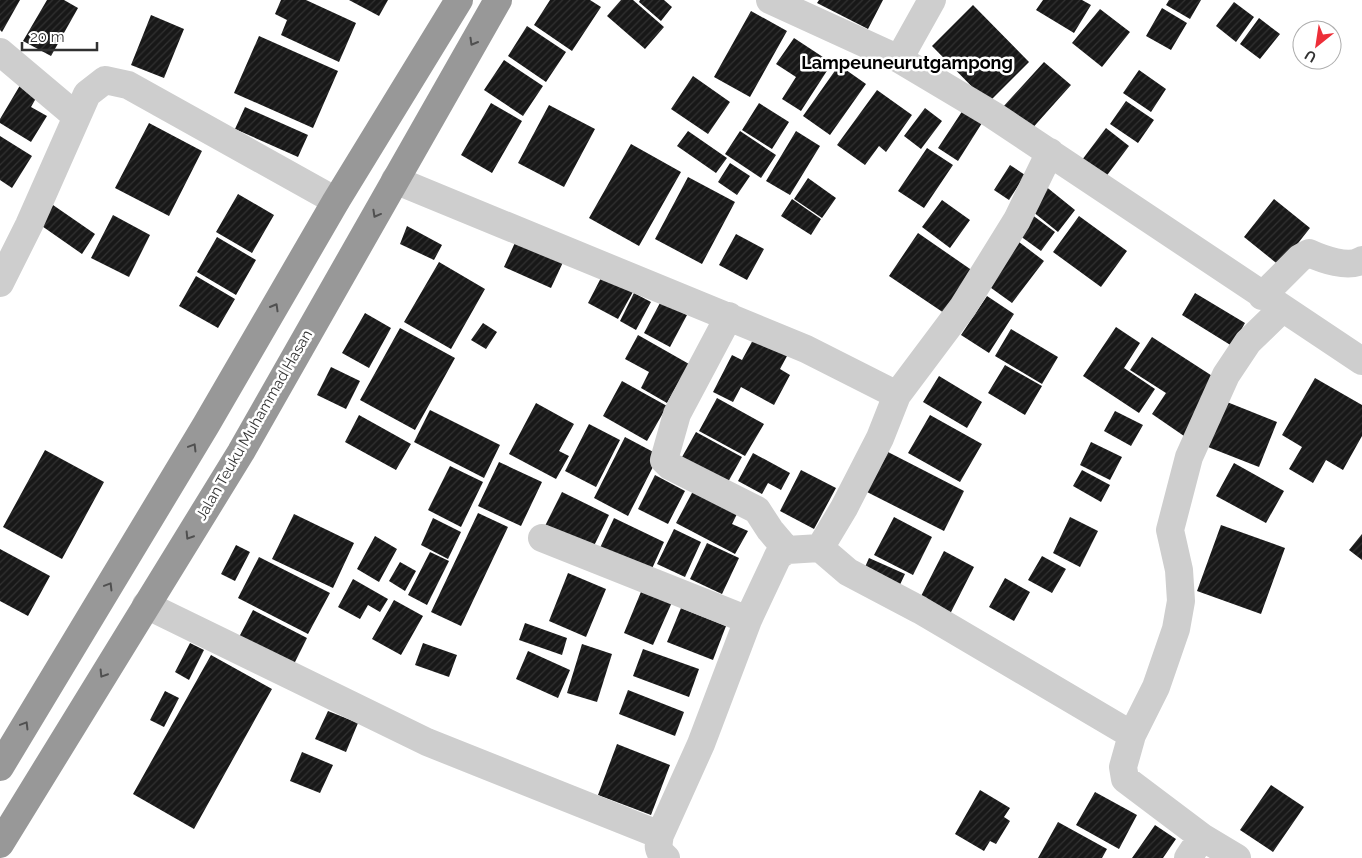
<svg xmlns="http://www.w3.org/2000/svg" width="1362" height="858" font-family="Raleway,sans-serif">
  <defs>
    <pattern id="building-hatch" width="6" height="6" patternUnits="userSpaceOnUse" patternTransform="scale(1.25)"><rect width="6" height="6" fill="#181818"/><path d="M-1 1l2-2M0 6l6-6M5 7l2-2" fill="none" stroke="#313131"/></pattern>
  </defs>
  <rect width="100%" height="100%" fill="#fff"/>
  <!-- building -->
  <path fill="url(#building-hatch)" d="M 0,0 L 20,0 L 2,32 L 0,30 Z
    M 47,0 L 64,0 L 78,8 L 51,56 L 23,41 Z
    M 281,0 L 306,0 L 356,23 L 339,62 L 281,35 L 287,20 L 275,14 Z
    M 349,0 L 388,0 L 379,16 Z
    M 550,0 L 590,0 L 601,7 L 572,51 L 534,25 Z
    M 621,0 L 633,0 L 664,27 L 645,49 L 607,16 Z
    M 640,0 L 664,0 L 672,7 L 661,21 L 639,2 Z
    M 819,0 L 883,0 L 868,29 L 817,3 Z
    M 1043,0 L 1082,0 L 1091,5 L 1074,33 L 1036,10 Z
    M 1169,0 L 1201,0 L 1190,19 L 1166,5 Z
    M 1234,2 L 1254,17 L 1236,42 L 1216,26 Z
    M 973,5 L 1029,62 L 988,103 L 932,46 Z
    M 1162,8 L 1187,23 L 1171,50 L 1146,36 Z
    M 1100,9 L 1130,32 L 1102,67 L 1072,43 Z
    M 751,11 L 787,31 L 750,97 L 714,77 Z
    M 151,15 L 184,29 L 164,78 L 131,65 Z
    M 1259,18 L 1280,34 L 1260,59 L 1240,44 Z
    M 527,26 L 566,52 L 546,82 L 508,56 Z
    M 259,36 L 338,71 L 313,128 L 234,93 Z
    M 794,38 L 832,63 L 801,111 L 782,99 L 796,77 L 776,64 Z
    M 504,60 L 543,86 L 523,116 L 484,90 Z
    M 1044,62 L 1071,85 L 1029,132 L 1002,108 Z
    M 839,65 L 866,84 L 830,135 L 803,116 Z
    M 1139,70 L 1166,89 L 1151,112 L 1123,93 Z
    M 693,76 L 730,102 L 708,134 L 671,109 Z
    M 22,82 L 39,93 L 31,107 L 47,116 L 31,142 L 0,123 L 0,119 Z
    M 877,90 L 912,115 L 886,152 L 879,146 L 865,165 L 837,145 Z
    M 1126,101 L 1154,120 L 1138,143 L 1110,124 Z
    M 491,103 L 522,121 L 492,173 L 461,155 Z
    M 759,103 L 789,122 L 772,149 L 742,130 Z
    M 549,105 L 595,129 L 564,187 L 518,163 Z
    M 245,107 L 308,135 L 298,157 L 235,129 Z
    M 925,108 L 942,121 L 921,149 L 904,136 Z
    M 963,110 L 982,123 L 958,161 L 938,148 Z
    M 149,123 L 202,151 L 169,216 L 115,188 Z
    M 1106,128 L 1129,146 L 1105,178 L 1082,160 Z
    M 688,131 L 727,158 L 716,173 L 677,146 Z
    M 740,131 L 776,155 L 761,178 L 725,154 Z
    M 796,131 L 820,146 L 790,195 L 766,181 Z
    M 0,136 L 32,156 L 12,188 L 0,180 Z
    M 631,144 L 681,172 L 639,246 L 589,218 Z
    M 927,148 L 953,165 L 924,208 L 898,191 Z
    M 730,163 L 750,176 L 737,195 L 718,182 Z
    M 1010,165 L 1025,175 L 1009,200 L 994,190 Z
    M 688,177 L 735,202 L 702,264 L 655,239 Z
    M 808,178 L 836,198 L 822,218 L 794,199 Z
    M 1044,185 L 1075,210 L 1058,232 L 1027,207 Z
    M 238,194 L 274,215 L 252,253 L 216,232 Z
    M 792,199 L 821,219 L 811,235 L 781,216 Z
    M 1274,199 L 1310,228 L 1280,266 L 1244,237 Z
    M 942,200 L 970,220 L 950,248 L 922,227 Z
    M 53,205 L 95,234 L 82,254 L 39,224 Z
    M 1027,211 L 1055,232 L 1041,251 L 1012,230 Z
    M 113,215 L 150,235 L 129,277 L 91,258 Z
    M 1079,216 L 1127,251 L 1101,287 L 1053,252 Z
    M 407,226 L 442,245 L 434,260 L 400,244 Z
    M 918,233 L 973,271 L 944,313 L 889,276 Z
    M 736,234 L 764,249 L 747,280 L 719,265 Z
    M 518,236 L 565,258 L 551,288 L 504,267 Z
    M 217,237 L 256,260 L 236,295 L 197,272 Z
    M 1019,242 L 1044,261 L 1012,303 L 987,285 Z
    M 439,262 L 485,289 L 451,349 L 404,322 Z
    M 603,274 L 634,290 L 618,319 L 588,303 Z
    M 196,276 L 235,299 L 218,328 L 179,306 Z
    M 634,293 L 651,302 L 636,330 L 620,321 Z
    M 1195,293 L 1245,323 L 1232,346 L 1182,315 Z
    M 987,296 L 1014,314 L 989,353 L 961,335 Z
    M 661,301 L 687,315 L 670,347 L 644,333 Z
    M 365,313 L 391,328 L 369,368 L 342,353 Z
    M 483,323 L 497,332 L 486,349 L 471,340 Z
    M 1116,327 L 1140,343 L 1124,368 L 1155,389 L 1139,413 L 1083,376 Z
    M 400,328 L 455,358 L 415,430 L 360,400 Z
    M 1011,329 L 1058,357 L 1042,384 L 995,356 Z
    M 638,335 L 689,364 L 667,403 L 641,388 L 649,372 L 625,359 Z
    M 1152,337 L 1220,381 L 1184,436 L 1152,414 L 1166,393 L 1130,370 Z
    M 754,338 L 787,356 L 780,369 L 790,375 L 774,405 L 741,387 L 733,402 L 713,392 L 732,355 L 742,360 Z
    M 1005,365 L 1042,386 L 1025,415 L 988,393 Z
    M 331,367 L 360,381 L 346,409 L 317,395 Z
    M 939,376 L 982,402 L 967,428 L 923,402 Z
    M 1315,378 L 1362,405 L 1362,436 L 1343,470 L 1326,460 L 1313,483 L 1289,469 L 1302,447 L 1282,435 Z
    M 622,381 L 667,406 L 647,441 L 603,416 Z
    M 717,398 L 764,424 L 745,456 L 699,431 Z
    M 1227,402 L 1277,422 L 1259,467 L 1208,447 Z
    M 536,403 L 574,424 L 559,451 L 569,456 L 556,479 L 509,454 Z
    M 430,410 L 500,445 L 484,478 L 414,442 Z
    M 1115,411 L 1143,425 L 1131,446 L 1104,431 Z
    M 359,415 L 411,444 L 396,470 L 345,442 Z
    M 930,415 L 982,444 L 960,482 L 908,453 Z
    M 589,424 L 620,440 L 596,487 L 565,471 Z
    M 696,432 L 742,457 L 723,491 L 677,466 Z
    M 625,437 L 659,455 L 628,516 L 594,498 Z
    M 1091,442 L 1122,457 L 1110,480 L 1080,465 Z
    M 45,450 L 104,482 L 62,559 L 3,527 Z
    M 888,452 L 964,491 L 944,531 L 867,492 Z
    M 753,453 L 790,473 L 781,490 L 768,483 L 762,494 L 738,481 Z
    M 499,462 L 542,482 L 521,526 L 478,506 Z
    M 1234,463 L 1284,491 L 1266,523 L 1216,496 Z
    M 450,466 L 483,482 L 461,527 L 428,510 Z
    M 801,470 L 836,488 L 814,529 L 780,511 Z
    M 1082,470 L 1110,485 L 1101,502 L 1073,486 Z
    M 655,475 L 685,491 L 668,524 L 638,509 Z
    M 693,491 L 737,514 L 732,524 L 748,531 L 735,554 L 676,523 Z
    M 562,492 L 609,515 L 592,550 L 544,528 Z
    M 478,513 L 508,527 L 461,626 L 431,612 Z
    M 294,514 L 354,543 L 333,588 L 272,559 Z
    M 894,517 L 932,537 L 913,575 L 874,555 Z
    M 1070,517 L 1098,531 L 1080,567 L 1053,553 Z
    M 433,518 L 461,532 L 448,559 L 421,545 Z
    M 614,518 L 664,542 L 650,573 L 599,550 Z
    M 1221,525 L 1285,548 L 1261,614 L 1197,591 Z
    M 674,529 L 701,542 L 685,577 L 657,564 Z
    M 1362,534 L 1362,560 L 1349,550 Z
    M 375,536 L 397,549 L 379,582 L 357,569 Z
    M 707,543 L 739,558 L 722,594 L 690,579 Z
    M 236,545 L 250,552 L 235,581 L 221,574 Z
    M 0,549 L 50,576 L 28,616 L 0,601 Z
    M 944,551 L 974,567 L 949,616 L 919,600 Z
    M 430,552 L 449,561 L 427,605 L 408,595 Z
    M 1042,556 L 1066,569 L 1052,593 L 1028,580 Z
    M 259,557 L 330,593 L 308,634 L 238,598 Z
    M 869,558 L 905,574 L 897,591 L 862,574 Z
    M 400,562 L 416,571 L 405,591 L 389,581 Z
    M 568,573 L 606,589 L 586,637 L 549,621 Z
    M 1005,578 L 1030,592 L 1014,621 L 989,607 Z
    M 353,579 L 388,599 L 380,612 L 368,605 L 360,619 L 338,607 Z
    M 643,587 L 673,600 L 653,645 L 624,633 Z
    M 394,600 L 423,616 L 401,655 L 372,639 Z
    M 681,608 L 726,626 L 713,660 L 667,642 Z
    M 253,610 L 307,638 L 291,670 L 237,641 Z
    M 525,623 L 567,638 L 562,655 L 519,640 Z
    M 190,643 L 204,650 L 189,680 L 175,672 Z
    M 423,643 L 457,655 L 449,677 L 415,665 Z
    M 582,644 L 612,654 L 597,702 L 567,693 Z
    M 643,649 L 699,669 L 689,697 L 633,676 Z
    M 528,651 L 570,670 L 558,698 L 516,679 Z
    M 211,655 L 272,689 L 194,829 L 133,794 Z
    M 628,690 L 684,712 L 675,736 L 619,714 Z
    M 165,691 L 179,698 L 164,727 L 150,720 Z
    M 328,711 L 358,723 L 346,752 L 315,739 Z
    M 617,744 L 670,765 L 651,815 L 598,795 Z
    M 302,752 L 333,765 L 320,793 L 290,781 Z
    M 1271,785 L 1304,807 L 1273,852 L 1240,830 Z
    M 980,790 L 1010,808 L 1004,817 L 1010,821 L 996,844 L 990,841 L 984,851 L 955,834 Z
    M 1095,792 L 1137,815 L 1119,849 L 1076,825 Z
    M 1058,822 L 1107,849 L 1102,858 L 1038,858 Z
    M 1155,825 L 1176,839 L 1163,858 L 1132,858 Z"/>
  <g fill="none" stroke-linecap="round" stroke-linejoin="round">
    <!-- minor -->
    <path stroke="#cecece" stroke-width="28" d="M 770,0 L 899,59 L 993,115 L 1362,361
      M 0,52 L 76,116
      M 899,59 L 932,0
      M 395,180 L 806,349 L 897,395
      M 0,283 L 29,225 L 87,94 L 105,80 L 128,85 L 336,201
      M 1262,296 L 1300,258 L 1309,253 C 1322,259 1349,269 1362,260
      M 729,316 L 677,414 L 664,460 L 670,466 L 757,510 L 770,530 L 787,550
      M 542,538 L 748,620
      M 820,548 L 848,572 L 920,610 L 1132,735
      M 146,605 L 427,742 L 660,835
      M 1202,837 L 1125,779 L 1123,767 L 1132,735 L 1156,687 L 1176,629 L 1181,601 L 1179,570 L 1170,530 L 1189,457 L 1226,375 L 1248,342 L 1282,309
      M 666,858 C 657,851 658,845 660,835 L 701,744 L 748,620 L 778,556 L 787,550 L 820,548 L 844,508 L 880,438 L 897,395 L 963,307 L 1017,220 L 1050,152
      M 1188,858 L 1202,837 L 1237,858"/>
    <!-- highway -->
    <path stroke="#989898" stroke-width="28" d="M 0,767 L 206,425 L 336,201 L 459,0
      M 0,844 L 241,452 L 498,0"/>
  </g>
  <!-- one-way arrows -->
  <defs><path id="oneway-chevron" d="M-2-3.5L2.5 0L-2 3.5" fill="none" stroke-width="1.6" stroke-linecap="round" stroke-linejoin="round" transform="scale(1.25)"/></defs>
  <g stroke="#505050">
    <use href="#oneway-chevron" transform="translate(473 42) rotate(120)"/>
    <use href="#oneway-chevron" transform="translate(376 214) rotate(119)"/>
    <use href="#oneway-chevron" transform="translate(275 307) rotate(-60)"/>
    <use href="#oneway-chevron" transform="translate(193 447) rotate(-59)"/>
    <use href="#oneway-chevron" transform="translate(189 536) rotate(122)"/>
    <use href="#oneway-chevron" transform="translate(109 586) rotate(-59)"/>
    <use href="#oneway-chevron" transform="translate(103 674) rotate(122)"/>
    <use href="#oneway-chevron" transform="translate(25 725) rotate(-59)"/>
  </g>
  <g text-anchor="middle" stroke-width="5" stroke-linejoin="round" paint-order="stroke">
    <!-- street labels -->
    <g font-size="15" fill="#313131" stroke="#fff">
      <text transform="translate(254 425) rotate(-60)" y="5">Jalan Teuku Muhammad Hasan</text>
    </g>
    <!-- quarter labels -->
    <g font-size="18" font-weight="bold" fill="#000" stroke="#fff">
      <text x="907" y="69">Lampeuneurutgampong</text>
    </g>
  </g>
  <!-- north arrow -->
  <g transform="translate(1317 45) rotate(210)"><circle r="24" fill="#ffffff" stroke="#adadad"/>
  <path d="M0-4L9 19L0 12L-9 19Z" fill="#ed2e38"/>
  <text y="-8" font-size="14" font-weight="bold" text-anchor="middle" fill="#313131">U</text>
  </g>
  <!-- scale -->
  <path d="M22 42v8h75v-8" fill="none" stroke="#313131" stroke-width="2.5"/>
  <text x="30" y="42" font-size="15" fill="#313131" stroke="#ffffff" stroke-width="4" paint-order="stroke">20 m</text>
</svg>
